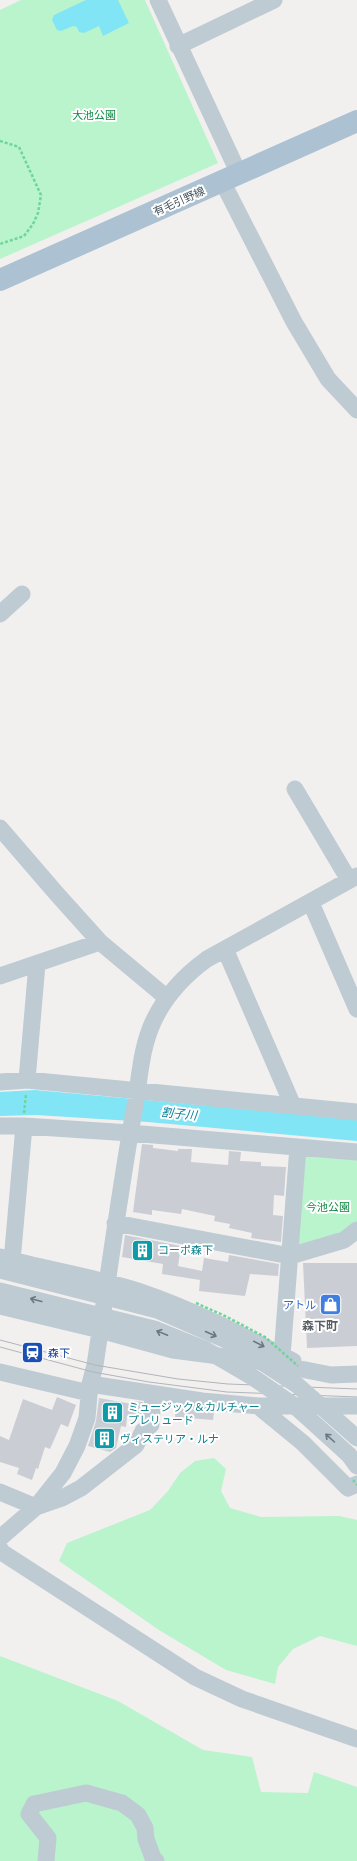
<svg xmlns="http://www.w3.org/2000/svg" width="357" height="1861" font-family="'Open Sans','Noto Sans JP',sans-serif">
  <rect width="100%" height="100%" fill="#f2efef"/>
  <!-- green -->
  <path fill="#b9f4cc" d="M 21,0 L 145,0 L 218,163 L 0,259 L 0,10 Z
    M 308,1154 L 357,1157 L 357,1223 L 348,1232 L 301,1247 L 297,1241 L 304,1158 Z
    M 214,1458 L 226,1469 L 221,1491 L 230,1508 L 261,1517 L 339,1516 L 357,1520 L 357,1646 L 320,1636 L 293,1649 L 278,1667 L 275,1684 L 226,1670 L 159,1630 L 59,1561 L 67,1543 L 150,1510 L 168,1491 L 180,1473 L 195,1461 Z
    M 0,1656 L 118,1701 L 203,1750 L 252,1757 L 261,1792 L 308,1793 L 314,1772 L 357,1787 L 357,1861 L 0,1861 Z"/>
  <!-- water -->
  <path fill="#82e5f5" d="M 86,0 L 118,0 L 129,23 L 103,36 L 99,26 L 84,33 L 79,32 L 77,27 L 73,26 L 61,31 L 57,30 L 52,20 L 54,15 Z
    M 35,1090 L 357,1119 L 357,1141 L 148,1122 L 36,1115 L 0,1116 L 0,1092 Z"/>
  <!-- building -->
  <path fill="#caced4" d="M 142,1144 L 153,1145 L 153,1148 L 178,1151 L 178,1149 L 192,1149 L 191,1162 L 228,1165 L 229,1151 L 241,1152 L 240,1161 L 261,1162 L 261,1166 L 286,1167 L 284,1196 L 274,1195 L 273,1215 L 283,1216 L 281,1242 L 251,1238 L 252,1233 L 229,1228 L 230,1224 L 214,1221 L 215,1216 L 182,1209 L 181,1214 L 152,1210 L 152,1215 L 133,1212 Z
    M 125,1235 L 181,1246 L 178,1266 L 202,1271 L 204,1258 L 228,1262 L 229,1255 L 279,1264 L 278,1276 L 250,1274 L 245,1296 L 199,1291 L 200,1280 L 162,1274 L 163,1264 L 122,1257 Z
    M 303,1263 L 357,1263 L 357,1346 L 307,1348 Z
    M 57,1397 L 76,1405 L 68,1427 L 61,1424 L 50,1449 L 45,1447 L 38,1469 L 36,1468 L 32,1480 L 17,1474 L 19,1468 L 0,1462 L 0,1436 L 9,1440 L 23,1399 L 52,1410 Z
    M 99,1398 L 132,1404 L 132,1401 L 143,1402 L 141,1419 L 127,1416 L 126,1427 L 121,1426 L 116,1448 L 110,1452 L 88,1446 L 96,1421 Z
    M 176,1407 L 214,1412 L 213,1420 L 175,1417 Z"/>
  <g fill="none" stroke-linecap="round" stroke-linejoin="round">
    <!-- path -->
    <path stroke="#6ed59b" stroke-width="2.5" stroke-dasharray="3 2" stroke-linecap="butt" d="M 0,141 L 19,147 L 41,195 L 38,213 L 33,224 L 24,236 L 0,244
      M 24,1113 L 26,1094"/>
    <!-- minor -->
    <path stroke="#becbd3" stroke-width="17" d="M 158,0 L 239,174
      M 178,46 L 274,0
      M 222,181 L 294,322 L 328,379 L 357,410
      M 0,614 L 22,594
      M 295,789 L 349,880
      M 0,828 L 56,893 L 100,942 L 167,998
      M 311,903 L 357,1009
      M 225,949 L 293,1106
      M 0,976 L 100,942
      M 27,1080 L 37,964
      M 0,1082 L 27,1080 L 357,1112
      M 0,1126 L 24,1126 L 130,1133 L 357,1152
      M 115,1223 L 290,1256 L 344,1240 L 357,1230
      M 0,1257 C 47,1270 95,1277 141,1292 C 194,1310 243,1336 293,1361
      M 12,1261 L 24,1126
      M 0,1306 L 100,1330 L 173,1350 L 271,1363 L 331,1375 L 357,1374
      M 282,1356 L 298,1147
      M 0,1372 L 89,1393
      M 90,1384 L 202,1401 L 258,1406 L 357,1406
      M 258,1406 L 303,1443 L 348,1488 L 357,1484
      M 0,1492 L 36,1507 L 62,1498 L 81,1488 L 136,1445 L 143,1431 L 151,1425 L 153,1395
      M 0,1538 L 36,1507 L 63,1473 L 77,1446 L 87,1418 L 90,1384 L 95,1365 C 108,1280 119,1195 134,1111 C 140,1080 140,1049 154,1020 C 166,995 185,975 207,959 L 357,876
      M 0,1549 L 3,1553 L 195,1677 L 242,1699 L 357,1739
      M 46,1861 L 48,1838 L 29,1814 L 34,1804 L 86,1793 L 122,1803 L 138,1815 L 145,1828 L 146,1839 L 153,1858 L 156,1861"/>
    <!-- major -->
    <path stroke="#acc1d1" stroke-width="22" d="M 0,280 L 357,121"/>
    <!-- tram -->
    <path stroke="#b1b5ba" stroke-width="1" d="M 0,1340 L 95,1365 L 178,1379 L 228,1384 L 357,1389
      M 0,1347 L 93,1372 L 149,1382 L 227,1392 L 357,1397"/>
    <!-- path-bridge -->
    <path stroke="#6ed59b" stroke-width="2.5" stroke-dasharray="3 2" stroke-linecap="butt" d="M 196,1303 L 225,1316 L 265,1337 L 298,1366
      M 353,1480 L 357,1485"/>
    <!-- minor-bridge -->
    <path stroke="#becbd3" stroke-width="17" d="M 0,1270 L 157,1310 L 233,1343 L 297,1385 L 357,1438
      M 0,1291 L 154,1329 L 206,1350 L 254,1378 L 296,1407 L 349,1455 L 357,1466"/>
  </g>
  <!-- one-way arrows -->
  <defs><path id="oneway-shaft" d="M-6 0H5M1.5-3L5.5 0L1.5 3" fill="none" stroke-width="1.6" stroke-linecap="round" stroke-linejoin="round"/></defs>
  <g stroke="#697882">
    <use href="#oneway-shaft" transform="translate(36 1300) rotate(-165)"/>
    <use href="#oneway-shaft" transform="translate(162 1333) rotate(-158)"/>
    <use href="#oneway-shaft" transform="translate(211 1334) rotate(24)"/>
    <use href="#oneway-shaft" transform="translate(259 1344) rotate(27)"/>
    <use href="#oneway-shaft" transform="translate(330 1438) rotate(-138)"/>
  </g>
  <!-- icons -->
  <defs>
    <symbol id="building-square" viewBox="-11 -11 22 22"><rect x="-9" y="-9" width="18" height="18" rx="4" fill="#0f9aa8" stroke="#fff"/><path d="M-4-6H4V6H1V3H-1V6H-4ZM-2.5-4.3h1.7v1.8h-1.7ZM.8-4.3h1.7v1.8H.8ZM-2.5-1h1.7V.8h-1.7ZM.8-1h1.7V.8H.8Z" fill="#fff"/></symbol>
    <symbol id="shop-square" viewBox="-11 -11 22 22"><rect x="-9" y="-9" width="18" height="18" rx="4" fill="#3f7fe0" stroke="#fff"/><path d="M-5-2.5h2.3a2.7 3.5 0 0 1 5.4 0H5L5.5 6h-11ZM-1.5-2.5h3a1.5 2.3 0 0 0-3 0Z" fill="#fff"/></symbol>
    <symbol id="station-square" viewBox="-11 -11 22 22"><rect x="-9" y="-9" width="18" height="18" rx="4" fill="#1a4fb4" stroke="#fff"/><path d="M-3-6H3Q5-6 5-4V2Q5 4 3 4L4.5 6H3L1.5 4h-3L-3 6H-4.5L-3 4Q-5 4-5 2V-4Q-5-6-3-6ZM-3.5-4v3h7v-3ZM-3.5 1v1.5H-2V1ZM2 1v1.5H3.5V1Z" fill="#fff"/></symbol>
  </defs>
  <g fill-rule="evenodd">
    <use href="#building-square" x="130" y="1238" width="25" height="25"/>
    <use href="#shop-square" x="318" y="1292" width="25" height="25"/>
    <use href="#station-square" x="20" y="1340" width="25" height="25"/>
    <use href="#building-square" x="100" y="1400" width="25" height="25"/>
    <use href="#building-square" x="92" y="1426" width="25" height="25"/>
  </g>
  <g text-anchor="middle" stroke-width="4" stroke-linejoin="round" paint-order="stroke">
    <!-- park labels -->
    <g font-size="11" fill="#0e8842" stroke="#fff">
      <text x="94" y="119">大池公園</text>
      <text x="328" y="1211">今池公園</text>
    </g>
    <!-- street labels -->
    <g font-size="11" fill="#45545f" stroke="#fff">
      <text transform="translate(179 201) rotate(-24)" y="4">有毛引野線</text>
    </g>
    <!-- culture labels -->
    <g font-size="11" fill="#0d838f" stroke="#fff" text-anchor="start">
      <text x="158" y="1254">コーポ森下</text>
      <text x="128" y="1411">ミュージック＆カルチャー<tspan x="128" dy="13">プレリュード</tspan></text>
      <text x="120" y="1443">ヴィステリア・ルナ</text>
    </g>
    <!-- shop labels -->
    <g font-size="11" fill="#366cbe" stroke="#fff" text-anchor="end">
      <text x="316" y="1309">アトル</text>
    </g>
    <!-- transit labels -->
    <g font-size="11" fill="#164399" stroke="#fff" text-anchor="start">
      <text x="48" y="1357">森下</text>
    </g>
    <!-- water labels -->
    <g font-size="12" font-style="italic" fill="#038196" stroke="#fff">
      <text transform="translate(179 1114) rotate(6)" y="4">割子川</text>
    </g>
    <!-- neighbourhood labels -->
    <g font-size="12" font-weight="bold" fill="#5b6065" stroke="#fff">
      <text x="320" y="1330">森下町</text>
    </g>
  </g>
</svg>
